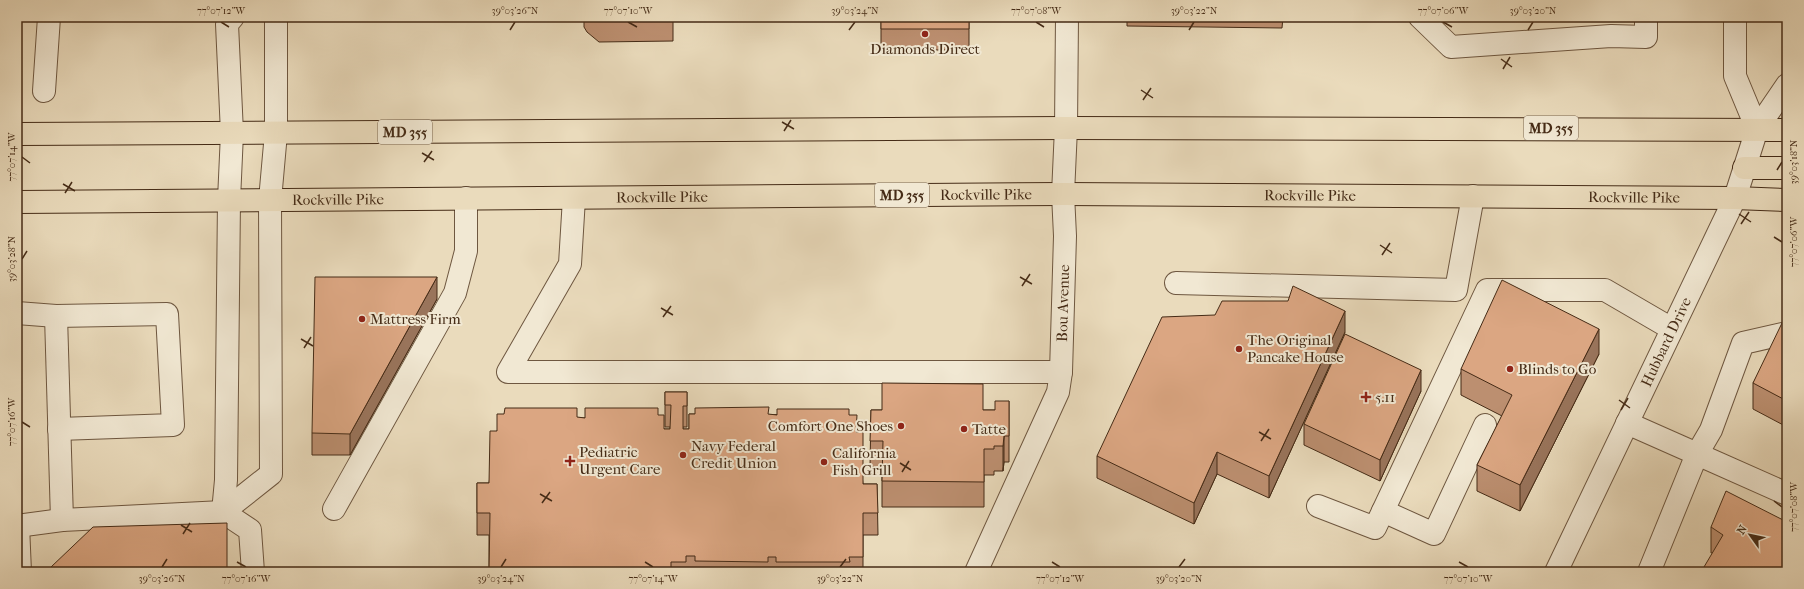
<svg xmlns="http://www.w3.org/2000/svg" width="1804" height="589" font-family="'IM FELL French Canon',serif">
  <rect width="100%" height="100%" fill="#eadbbc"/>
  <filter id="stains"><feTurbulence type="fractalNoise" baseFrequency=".005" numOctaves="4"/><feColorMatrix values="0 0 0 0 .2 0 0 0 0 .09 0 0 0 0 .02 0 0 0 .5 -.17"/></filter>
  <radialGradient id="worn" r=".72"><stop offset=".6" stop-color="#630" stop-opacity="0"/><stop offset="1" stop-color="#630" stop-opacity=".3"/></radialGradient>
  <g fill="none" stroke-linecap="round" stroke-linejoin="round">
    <defs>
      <g id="minor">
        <path d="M 1420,17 L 1451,47 L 1611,36 L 1646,37 L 1646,17"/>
        <path d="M 1735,17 L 1735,76 L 1757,129"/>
        <path d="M 44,91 L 49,17"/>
        <path d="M 574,198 L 570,264 L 508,372 L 1061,372"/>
        <path d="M 1176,283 L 1456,290 L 1473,196"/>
        <path d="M 1491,290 L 1605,290 L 1672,329"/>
        <path d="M 17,313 L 56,316 L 167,314 L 173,425 L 59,429"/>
        <path d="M 56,316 L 62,520"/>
        <path d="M 1627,423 L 1697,454 L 1711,430 L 1743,343 L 1787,333"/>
        <path d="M 1318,506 L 1375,528 L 1487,290"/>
        <path d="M 334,509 L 455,293 L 466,251 L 466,198"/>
        <path d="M 1383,511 L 1434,534 L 1485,425"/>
        <path d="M 223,512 L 226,480 L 229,200 L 232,133 L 227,24 L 233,17"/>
        <path d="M 223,512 L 250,530 L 253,572"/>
        <path d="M 18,525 L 20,572"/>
        <path d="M 17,526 L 62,520 L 223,512 L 271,474 L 270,200 L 276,133 L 276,17"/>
        <path id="s1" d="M 976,572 L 1058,392 L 1061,372 L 1065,236 L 1063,194 L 1066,128 L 1067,17"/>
        <path id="s2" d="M 1556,572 L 1735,198 L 1757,129 L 1787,85"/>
        <path d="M 1649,572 L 1697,454 L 1787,494"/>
      </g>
      <g id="major">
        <path d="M 17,134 L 1066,128 L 1787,130"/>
        <path d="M 1744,168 L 1787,168"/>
        <path id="s3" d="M 17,202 L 1063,194 L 1735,198 L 1787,200"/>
      </g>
    </defs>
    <!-- minor casing -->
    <use href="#minor" stroke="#6e5740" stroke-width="24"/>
    <!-- major casing -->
    <use href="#major" stroke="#452b16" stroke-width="24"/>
    <!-- minor -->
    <use href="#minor" stroke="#f1e8d3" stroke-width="22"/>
    <!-- major -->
    <use href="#major" stroke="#eadbbc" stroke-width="22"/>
  </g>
  <!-- wall -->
  <path fill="#bc8f70" stroke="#452b16" d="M 584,17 L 673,17 L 673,41 L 599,42 L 587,32 L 584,27 Z
    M 881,17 L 969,17 L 969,50 L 881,50 Z
    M 1127,17 L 1283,17 L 1282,28 L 1127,26 Z
    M 437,299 L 350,455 L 312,455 L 312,433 Z
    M 1787,326 L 1787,427 L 1753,409 L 1753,383 Z
    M 1345,332 L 1269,498 L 1217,474 L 1194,524 L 1097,478 L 1097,456 Z
    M 1599,354 L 1520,511 L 1477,491 L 1477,465 L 1502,416 L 1461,395 L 1461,369 Z
    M 1421,391 L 1380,481 L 1304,445 L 1304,424 Z
    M 665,392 L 687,392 L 687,427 L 683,427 L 683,429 L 689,429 L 689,414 L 849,415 L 857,432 L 863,484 L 877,484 L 878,535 L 863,535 L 863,572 L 489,572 L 489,535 L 477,535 L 477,483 L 489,483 L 497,431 L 504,414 L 585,418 L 658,415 L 664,429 L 670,429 L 670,427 L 665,427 Z
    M 1009,401 L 1009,462 L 1004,462 L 1003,471 L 994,471 L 994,475 L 984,475 L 984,507 L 882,507 L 882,467 L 870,467 L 871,410 L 995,410 Z
    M 1787,522 L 1712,553 L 1711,553 L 1711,527 Z"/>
  <!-- shaded-wall -->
  <path fill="#99745b" stroke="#452b16" d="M 437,277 L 437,299 L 350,455 L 350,434 Z
    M 1345,311 L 1345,332 L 1269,498 L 1269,476 Z
    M 1599,329 L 1599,354 L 1520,511 L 1520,485 Z
    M 1421,370 L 1421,391 L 1380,481 L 1380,460 Z
    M 1004,436 L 1004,462 L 1003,471 L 1003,446 Z
    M 1217,452 L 1217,474 L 1194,524 L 1194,503 Z
    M 1787,559 L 1787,572 L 1781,572 Z"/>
  <!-- building -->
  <path fill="#dba682" stroke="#452b16" d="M 595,17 L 673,17 L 673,20 L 599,20 Z
    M 881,17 L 969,17 L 969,29 L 881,29 Z
    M 315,277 L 437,277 L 350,434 L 312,433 Z
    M 1502,280 L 1599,329 L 1520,485 L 1477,465 L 1512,395 L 1461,369 Z
    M 1293,286 L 1345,311 L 1269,476 L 1217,452 L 1194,503 L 1097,456 L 1162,317 L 1215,315 L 1222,301 L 1288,301 Z
    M 1782,323 L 1787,326 L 1787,401 L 1753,383 Z
    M 1345,334 L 1421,370 L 1380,460 L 1304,424 Z
    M 882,383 L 983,384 L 983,410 L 995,410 L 995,401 L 1009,401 L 1009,436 L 1004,436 L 1003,446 L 994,446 L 994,449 L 984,449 L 984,482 L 882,481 L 883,441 L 870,441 L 871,410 L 882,410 Z
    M 665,392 L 687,392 L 687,406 L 683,406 L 683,429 L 689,429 L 689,414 L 695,414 L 695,408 L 769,407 L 768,414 L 777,415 L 777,409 L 849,409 L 849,415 L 857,415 L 856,432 L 863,432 L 863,484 L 877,484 L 878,513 L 863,513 L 863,557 L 849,557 L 850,562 L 776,562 L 776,557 L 768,557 L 768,562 L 695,561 L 695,556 L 686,556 L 686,562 L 671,562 L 671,572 L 489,572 L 490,513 L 477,513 L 477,483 L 489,483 L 490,431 L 497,431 L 497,414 L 504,414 L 505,408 L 577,408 L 577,417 L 585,418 L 585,408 L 658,408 L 658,415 L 664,415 L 664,429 L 670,429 L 671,405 L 665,405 Z
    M 1726,491 L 1787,522 L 1787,559 L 1781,572 L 1701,572 L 1723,535 L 1711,527 Z
    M 227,523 L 227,572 L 51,572 L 51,567 L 93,527 Z"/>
  <!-- ticks -->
  <path fill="none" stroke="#452b16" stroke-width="1.5" d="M 221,22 L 229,27M 628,22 L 637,27M 1036,22 L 1044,27M 1443,22 L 1452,27M 510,30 L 515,22M 849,30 L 855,22M 1189,30 L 1194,22M 1528,30 L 1533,22M 1501,59 L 1512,67M 1503,69 L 1510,57M 1141,90 L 1153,98M 1143,100 L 1151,88M 782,122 L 794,129M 784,131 L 791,120M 422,153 L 434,160M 22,157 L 30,163M 424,162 L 432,151M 1777,170 L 1782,162M 63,184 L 75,191M 65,193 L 72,182M 1739,214 L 1751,222M 1741,224 L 1749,212M 1774,237 L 1782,242M 1380,245 L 1392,253M 1382,255 L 1390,243M 22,259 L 27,251M 1020,277 L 1032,284M 1022,286 L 1030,274M 661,308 L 673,315M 663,317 L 671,306M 301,339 L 313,346M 304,348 L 311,337M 1619,400 L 1630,408M 1621,410 L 1628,398M 22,422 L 30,427M 1259,432 L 1271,439M 1261,441 L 1269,429M 900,463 L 911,470M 902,472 L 909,461M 540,494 L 552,501M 1774,501 L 1782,507M 542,503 L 550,492M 181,525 L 192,532M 183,534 L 190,523M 237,562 L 246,567M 645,562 L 653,567M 1052,562 L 1060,567M 1459,562 L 1468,567M 162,567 L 167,559M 501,567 L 506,559M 840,567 L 846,559M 1179,567 L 1185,559"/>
  <!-- markers -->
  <g fill="#8f2418" stroke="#f1e8d3" stroke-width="1.5">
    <circle cx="925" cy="34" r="4"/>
    <circle cx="362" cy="319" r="4"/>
    <circle cx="1239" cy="349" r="4"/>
    <circle cx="1510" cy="369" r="4"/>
    <path d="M1364 391h4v4h4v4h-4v4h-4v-4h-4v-4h4z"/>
    <circle cx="901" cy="426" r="4"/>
    <circle cx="964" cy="429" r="4"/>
    <circle cx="683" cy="455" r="4"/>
    <path d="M568 455h4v4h4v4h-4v4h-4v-4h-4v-4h4z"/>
    <circle cx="824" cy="462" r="4"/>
  </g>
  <g text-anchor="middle" stroke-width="4" stroke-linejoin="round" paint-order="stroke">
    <!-- shield labels -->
    <g fill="#f1e8d3" stroke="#79644f" stroke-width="1">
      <rect x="1524" y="116" width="54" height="24" rx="3"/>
      <rect x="378" y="120" width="54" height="24" rx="3"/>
      <rect x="875" y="183" width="54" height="24" rx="3"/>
    </g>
    <g font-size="14" font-weight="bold" fill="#452b16">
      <text x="1551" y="133">MD 355</text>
      <text x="405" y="137">MD 355</text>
      <text x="902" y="200">MD 355</text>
    </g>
    <!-- poi labels -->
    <g font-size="15" fill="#452b16" stroke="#f1e8d3" text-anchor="start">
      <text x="925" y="54" text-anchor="middle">Diamonds Direct</text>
      <text x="370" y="324">Mattress Firm</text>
      <text x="1247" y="345">The Original<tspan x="1247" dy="17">Pancake House</tspan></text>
      <text x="1518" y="374">Blinds to Go</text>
      <text x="1375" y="402">5.11</text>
      <text x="893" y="431" text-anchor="end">Comfort One Shoes</text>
      <text x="972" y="434">Tatte</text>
      <text x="691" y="451">Navy Federal<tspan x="691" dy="17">Credit Union</tspan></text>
      <text x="579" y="457">Pediatric<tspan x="579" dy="17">Urgent Care</tspan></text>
      <text x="832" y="458">California<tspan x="832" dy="17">Fish Grill</tspan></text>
    </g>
    <!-- street labels -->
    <g font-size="15" fill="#452b16" stroke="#f1e8d3">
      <text dy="5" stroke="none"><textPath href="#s3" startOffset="969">Rockville Pike</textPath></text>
      <text dy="5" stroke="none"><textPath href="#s3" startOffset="1293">Rockville Pike</textPath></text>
      <text dy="5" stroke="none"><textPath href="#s3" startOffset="645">Rockville Pike</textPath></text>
      <text dy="5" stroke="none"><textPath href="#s3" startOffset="1617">Rockville Pike</textPath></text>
      <text dy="5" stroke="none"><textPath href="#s3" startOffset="321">Rockville Pike</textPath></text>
      <text dy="5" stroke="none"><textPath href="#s1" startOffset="287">Bou Avenue</textPath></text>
      <text dy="5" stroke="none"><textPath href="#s2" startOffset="255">Hubbard Drive</textPath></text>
    </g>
  </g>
  <!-- margin -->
  <rect width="1804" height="589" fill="none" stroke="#eadbbc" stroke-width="44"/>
  <!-- north arrow -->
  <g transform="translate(1750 535) rotate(303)" stroke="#f1e8d3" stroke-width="3" paint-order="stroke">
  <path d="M0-3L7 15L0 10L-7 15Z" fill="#452b16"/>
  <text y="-6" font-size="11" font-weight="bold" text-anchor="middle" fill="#452b16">N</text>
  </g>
  <rect x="22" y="22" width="1760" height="545" fill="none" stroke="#452b16" stroke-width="1.5"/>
  <g font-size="10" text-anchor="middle" fill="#452b16">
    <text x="221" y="14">77°07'12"W</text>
    <text x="515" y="14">39°03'26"N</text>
    <text x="628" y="14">77°07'10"W</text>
    <text x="855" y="14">39°03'24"N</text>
    <text x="1036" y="14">77°07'08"W</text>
    <text x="1194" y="14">39°03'22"N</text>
    <text x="1443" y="14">77°07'06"W</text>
    <text x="1533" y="14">39°03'20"N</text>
    <text transform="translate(11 157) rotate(-90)" y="4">77°07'14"W</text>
    <text transform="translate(1793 162) rotate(-90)" y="4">39°03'18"N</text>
    <text transform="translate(1793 242) rotate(-90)" y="4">77°07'06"W</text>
    <text transform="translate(11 259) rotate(-90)" y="4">39°03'28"N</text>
    <text transform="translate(11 422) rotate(-90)" y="4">77°07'16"W</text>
    <text transform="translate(1793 507) rotate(-90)" y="4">77°07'08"W</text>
    <text x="162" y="582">39°03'26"N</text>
    <text x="246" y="582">77°07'16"W</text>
    <text x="501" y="582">39°03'24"N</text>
    <text x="653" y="582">77°07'14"W</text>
    <text x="840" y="582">39°03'22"N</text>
    <text x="1060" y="582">77°07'12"W</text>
    <text x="1179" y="582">39°03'20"N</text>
    <text x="1468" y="582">77°07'10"W</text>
  </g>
  <rect width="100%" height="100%" filter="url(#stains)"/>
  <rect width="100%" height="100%" fill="url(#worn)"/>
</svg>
